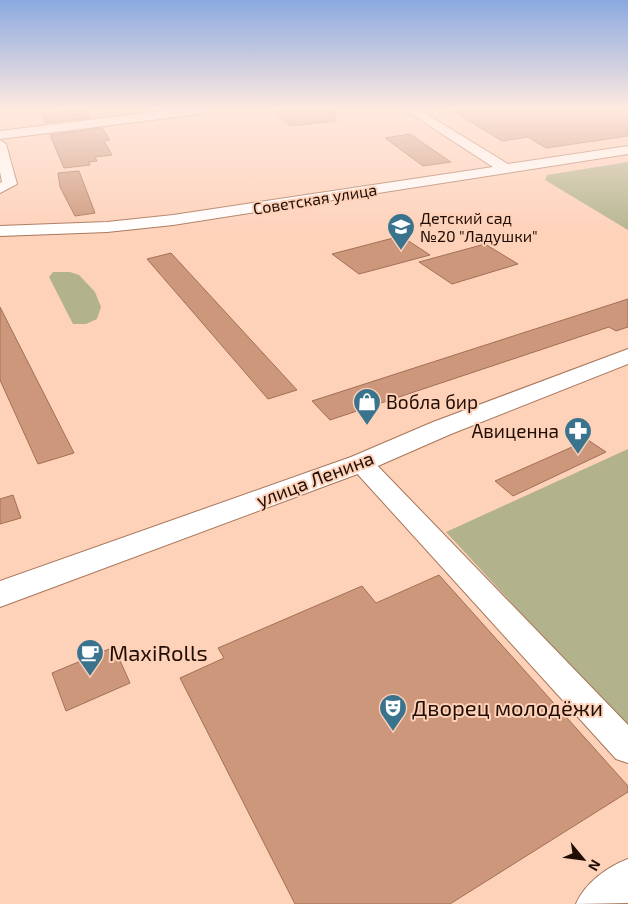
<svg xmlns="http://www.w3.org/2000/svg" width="628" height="904" font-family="'Exo 2',sans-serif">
  <rect width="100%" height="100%" fill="#fed1b9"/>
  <!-- green -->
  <path fill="#b2b38c" d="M 628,162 L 628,230 L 545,180 L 547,175 Z
    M 53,272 L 70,272 L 79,275 L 95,292 L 101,307 L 97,319 L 86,324 L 73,324 L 49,277 Z
    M 628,449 L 628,729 L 446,532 Z"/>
  <!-- building -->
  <path fill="#cc977b" stroke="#a37055" d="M 72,110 L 87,110 L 91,118 L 45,123 L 41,114 Z
    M 273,110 L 335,110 L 336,121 L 290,126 Z
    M 451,110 L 628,110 L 628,136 L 546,148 L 528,137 L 502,141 Z
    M 102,128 L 110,140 L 104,141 L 112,155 L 95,157 L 97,161 L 89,162 L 90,165 L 64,168 L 50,135 Z
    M 410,134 L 451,162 L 423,166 L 385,138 Z
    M 79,171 L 95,213 L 75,216 L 60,187 L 58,173 Z
    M 401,236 L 430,255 L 359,274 L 332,254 Z
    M 485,244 L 518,264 L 452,284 L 419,262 Z
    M 171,253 L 297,390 L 268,399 L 147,259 Z
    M 628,299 L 628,327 L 616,331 L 609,327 L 330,420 L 312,401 Z
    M 0,307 L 74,453 L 38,464 L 0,380 Z
    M 588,440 L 606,452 L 513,496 L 495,481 Z
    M 13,495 L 21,518 L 0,524 L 0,499 Z
    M 439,575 L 628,786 L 628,792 L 450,904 L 295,904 L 180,678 L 224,658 L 218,648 L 362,586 L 376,603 Z
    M 114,647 L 130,683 L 66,711 L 52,673 Z"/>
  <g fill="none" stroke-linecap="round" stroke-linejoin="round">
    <defs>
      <path id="minor" d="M 169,110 L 206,110 L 200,114 L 0,139 L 0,131 Z
        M 405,110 L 420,110 L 508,164 L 628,146 L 628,154 L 173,225 L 107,232 L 0,236 L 0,226 L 107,222 L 173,215 L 493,167 Z
        M 0,140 L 6,144 L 17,184 L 0,193 L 0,183 L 2,182 L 0,172 Z
        M 361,455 L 370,458 L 628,725 L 628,763 L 616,759 L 352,468 L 349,463 L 352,458 Z
        M 628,859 L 628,903 L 576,904 C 585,883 607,867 628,859 Z"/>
      <path id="primary" d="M 628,349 L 628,364 L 451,434 L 371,469 L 0,607 L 0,581 L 351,457 L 433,422 Z"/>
    </defs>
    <!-- minor casing -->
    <use href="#minor" stroke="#a77559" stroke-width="2"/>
    <!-- primary casing -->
    <use href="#primary" stroke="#a77559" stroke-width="2"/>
    <!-- minor -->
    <use href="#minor" fill="#fff" fill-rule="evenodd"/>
    <!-- primary -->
    <use href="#primary" fill="#fff" fill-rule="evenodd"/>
  </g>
  <!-- sky -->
  <linearGradient id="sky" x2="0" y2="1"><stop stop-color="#8ba9e0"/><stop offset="0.46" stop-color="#ffeae0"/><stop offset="1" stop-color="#ffeae0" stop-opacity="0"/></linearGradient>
  <rect width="628" height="237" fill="url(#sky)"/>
  <!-- icons -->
  <defs>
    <symbol id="school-pin" viewBox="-11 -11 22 30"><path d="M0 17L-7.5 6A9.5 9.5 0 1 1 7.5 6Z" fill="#3a738d" stroke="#fed1b9"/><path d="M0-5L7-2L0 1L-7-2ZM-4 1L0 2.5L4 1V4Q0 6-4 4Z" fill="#fff"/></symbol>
    <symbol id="shop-pin" viewBox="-11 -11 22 30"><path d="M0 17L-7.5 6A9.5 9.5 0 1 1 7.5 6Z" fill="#3a738d" stroke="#fed1b9"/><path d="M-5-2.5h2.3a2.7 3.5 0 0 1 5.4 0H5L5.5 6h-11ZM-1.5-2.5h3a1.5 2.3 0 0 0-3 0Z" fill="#fff"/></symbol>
    <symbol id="pharmacy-pin" viewBox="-11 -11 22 30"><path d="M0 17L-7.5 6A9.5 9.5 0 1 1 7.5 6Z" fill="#3a738d" stroke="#fed1b9"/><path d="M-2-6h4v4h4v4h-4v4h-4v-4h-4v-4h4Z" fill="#fff"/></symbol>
    <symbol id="cafe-pin" viewBox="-11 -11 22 30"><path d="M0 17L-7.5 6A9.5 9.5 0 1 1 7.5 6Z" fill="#3a738d" stroke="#fed1b9"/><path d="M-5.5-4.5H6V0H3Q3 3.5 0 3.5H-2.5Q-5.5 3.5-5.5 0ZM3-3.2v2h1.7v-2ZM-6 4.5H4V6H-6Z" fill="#fff"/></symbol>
    <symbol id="theatre-pin" viewBox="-11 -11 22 30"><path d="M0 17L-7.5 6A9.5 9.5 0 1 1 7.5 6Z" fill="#3a738d" stroke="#fed1b9"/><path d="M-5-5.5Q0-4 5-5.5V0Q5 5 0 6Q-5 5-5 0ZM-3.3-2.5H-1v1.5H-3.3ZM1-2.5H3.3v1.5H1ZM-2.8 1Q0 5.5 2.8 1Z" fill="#fff"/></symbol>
  </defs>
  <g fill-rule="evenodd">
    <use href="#school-pin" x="385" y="211" width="32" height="43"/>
    <use href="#shop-pin" x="351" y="386" width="32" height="43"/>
    <use href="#pharmacy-pin" x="562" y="415" width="32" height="43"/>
    <use href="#cafe-pin" x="74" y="637" width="32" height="43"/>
    <use href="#theatre-pin" x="377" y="692" width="32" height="43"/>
  </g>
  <g text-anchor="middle" stroke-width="4" stroke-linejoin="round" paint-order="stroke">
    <!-- far-street labels -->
    <g font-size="16" fill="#200d04" stroke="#fed1b9">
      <text transform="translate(315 199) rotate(-9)" y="6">Советская улица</text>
    </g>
    <!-- far-poi labels -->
    <g font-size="16" fill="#200d04" stroke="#fed1b9" text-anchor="start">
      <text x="420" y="224">Детский сад<tspan x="420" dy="18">№20 "Ладушки"</tspan></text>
    </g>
    <!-- poi labels -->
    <g font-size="19" fill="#200d04" stroke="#fed1b9" text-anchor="start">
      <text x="386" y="409">Вобла бир</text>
      <text x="559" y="438" text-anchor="end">Авиценна</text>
    </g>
    <!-- street labels -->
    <g font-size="19" fill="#200d04" stroke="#fed1b9">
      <text transform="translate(315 479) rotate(-21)" y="7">улица Ленина</text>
    </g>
    <!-- near-poi labels -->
    <g font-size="22" fill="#200d04" stroke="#fed1b9" text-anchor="start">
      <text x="109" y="661">MaxiRolls</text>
      <text x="412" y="716">Дворец молодёжи</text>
    </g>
  </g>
  <!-- north arrow -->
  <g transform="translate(583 859) rotate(119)" stroke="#fed1b9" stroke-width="4" paint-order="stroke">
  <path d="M0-4L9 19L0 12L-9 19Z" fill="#200d04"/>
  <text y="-8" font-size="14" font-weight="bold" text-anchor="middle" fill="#200d04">N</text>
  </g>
</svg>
